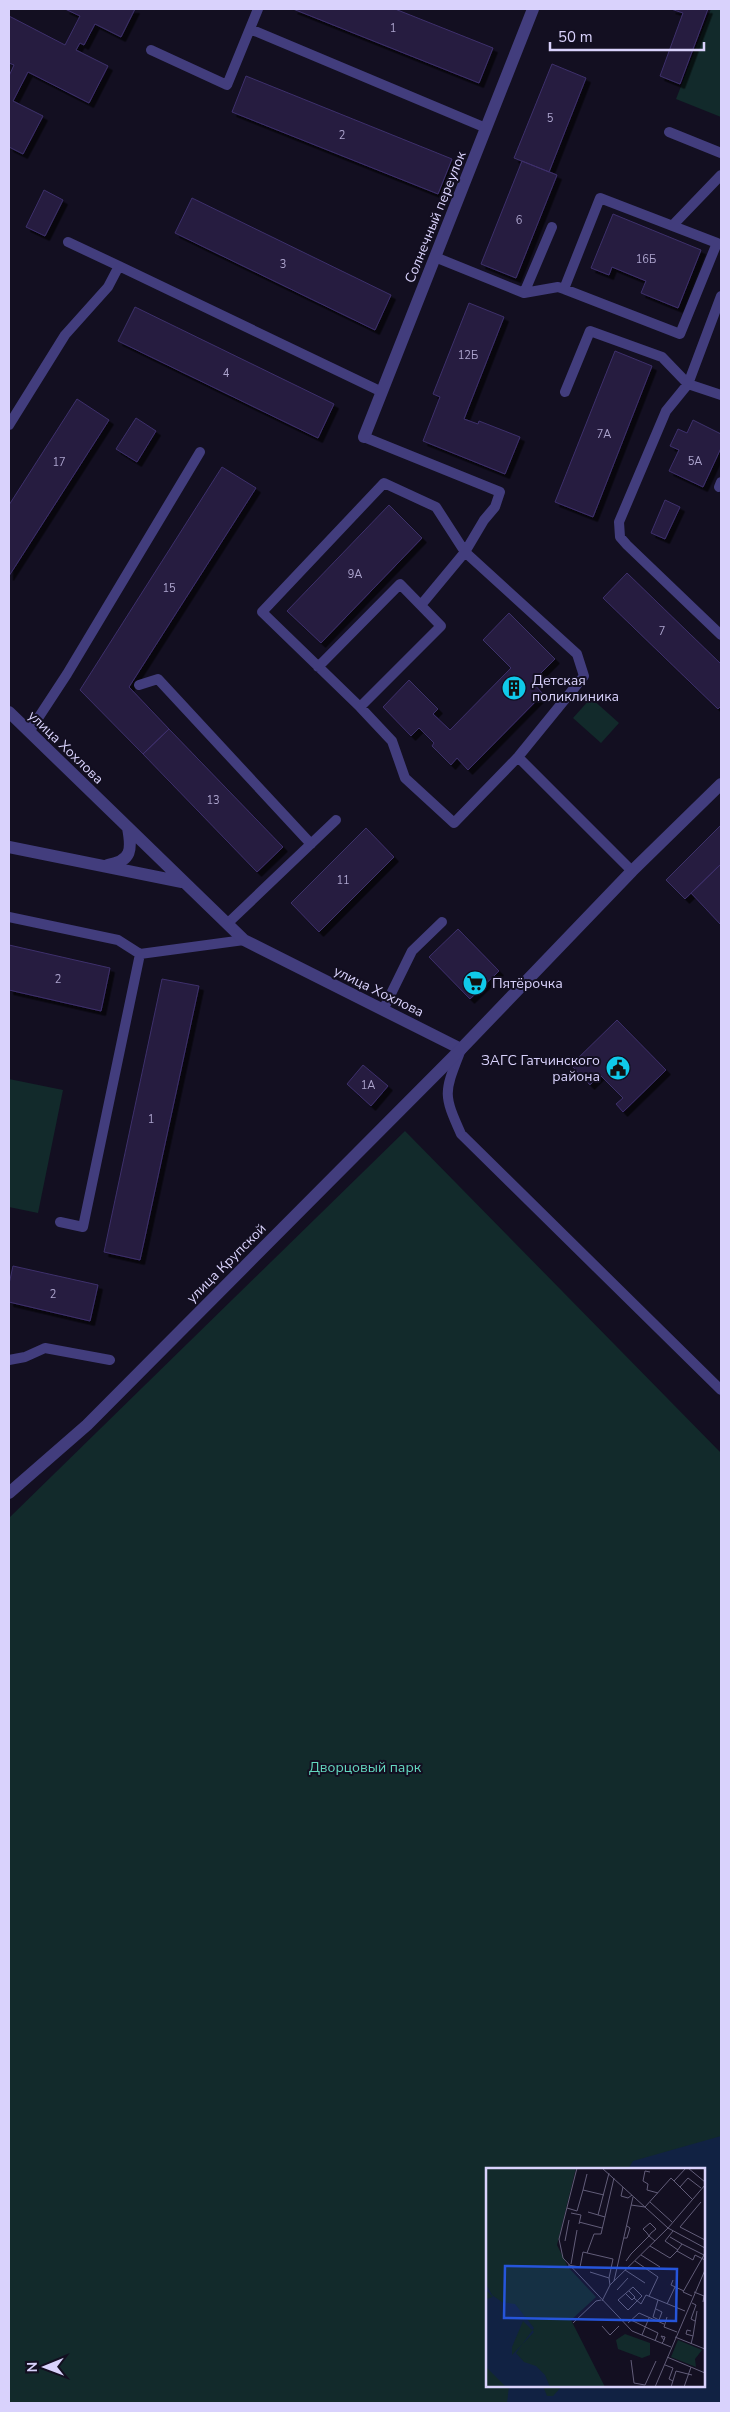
<svg xmlns="http://www.w3.org/2000/svg" width="730" height="2412" font-family="'Nunito Sans',sans-serif">
  <defs>
    <filter id="shadow"><feDropShadow dx="4.5" dy="4.5" stdDeviation="0" flood-color="#0009"/></filter>
  </defs>
  <rect width="100%" height="100%" fill="#130f21"/>
  <!-- green -->
  <path fill="#122a2b" fill-rule="evenodd" d="M 711,9 L 721,9 L 721,117 L 676,99 Z
    M 591,698 L 619,723 L 601,743 L 573,718 Z
    M 9,1079 L 63,1090 L 38,1213 L 9,1207 Z
    M 405,1131 L 721,1453 L 721,2403 L 9,2403 L 9,1518 ZM 488,2170 L 704,2170 L 704,2386 L 488,2386 Z"/>
  <!-- water -->
  <path fill="#112243" d="M 721,2136 L 721,2403 L 507,2403 L 509,2386 L 543,2386 L 547,2396 L 553,2396 L 562,2386 L 704,2386 L 704,2170 L 628,2169 L 633,2161 Z"/>
  <!-- building -->
  <path fill="#251c41" stroke="#3e306b" filter="url(#shadow)" d="M 65,9 L 135,9 L 121,37 L 95,24 L 84,45 L 80,43 L 76,50 L 108,66 L 89,103 L 28,72 L 13,101 L 43,116 L 23,154 L 9,147 L 9,76 L 14,65 L 9,63 L 9,16 L 65,45 L 80,16 Z
    M 293,9 L 395,9 L 493,48 L 479,83 Z
    M 671,9 L 708,9 L 680,84 L 660,76 L 683,13 Z
    M 552,64 L 586,78 L 549,172 L 514,158 Z
    M 246,76 L 452,159 L 438,194 L 232,112 Z
    M 522,161 L 557,175 L 516,278 L 481,264 Z
    M 44,190 L 63,200 L 45,236 L 26,227 Z
    M 192,198 L 391,295 L 375,330 L 175,233 Z
    M 613,214 L 701,250 L 678,308 L 641,293 L 646,281 L 612,267 L 609,275 L 591,268 Z
    M 469,303 L 504,317 L 464,419 L 478,424 L 479,421 L 520,437 L 505,474 L 423,441 L 440,397 L 433,394 Z
    M 135,307 L 334,404 L 318,438 L 118,341 Z
    M 615,351 L 652,366 L 593,517 L 555,502 Z
    M 77,399 L 109,420 L 9,576 L 9,505 Z
    M 136,418 L 156,431 L 137,462 L 116,449 Z
    M 693,420 L 721,434 L 721,448 L 703,487 L 669,471 L 679,450 L 670,446 L 678,429 L 687,433 Z
    M 222,467 L 256,488 L 129,687 L 169,729 L 143,754 L 80,690 Z
    M 665,500 L 680,507 L 665,539 L 651,533 Z
    M 389,505 L 422,538 L 321,643 L 287,611 Z
    M 627,573 L 721,664 L 721,706 L 718,709 L 603,598 Z
    M 509,613 L 555,659 L 532,682 L 543,694 L 468,770 L 457,758 L 451,765 L 432,746 L 434,743 L 419,728 L 411,736 L 383,707 L 409,680 L 438,709 L 433,714 L 450,730 L 511,668 L 483,640 Z
    M 169,729 L 283,847 L 257,872 L 143,754 Z
    M 721,825 L 721,864 L 685,899 L 666,880 Z
    M 366,828 L 394,857 L 319,932 L 291,903 Z
    M 721,864 L 721,925 L 691,893 Z
    M 458,929 L 499,971 L 470,999 L 429,957 Z
    M 9,945 L 110,968 L 101,1011 L 9,990 Z
    M 162,979 L 199,986 L 140,1260 L 104,1252 Z
    M 617,1020 L 666,1070 L 623,1112 L 616,1104 L 623,1098 L 600,1075 L 590,1085 L 571,1065 Z
    M 363,1065 L 388,1086 L 371,1106 L 347,1084 Z
    M 13,1266 L 98,1285 L 90,1321 L 9,1302 L 9,1284 Z"/>
  <g fill="none" stroke-linecap="round" stroke-linejoin="round">
    <!-- service -->
    <path stroke="#423d7d" stroke-width="10" d="M 250,29 L 486,128
      M 151,50 L 227,85 L 258,9
      M 669,132 L 721,153
      M 672,226 L 721,175
      M 68,242 L 119,266
      M 435,257 L 524,293 L 558,287 L 564,289 L 680,334 L 717,243 L 600,198 L 564,289
      M 524,293 L 552,227
      M 721,296 L 688,384 L 666,411 L 619,522 L 620,537 L 627,545 L 721,635
      M 565,392 L 590,331 L 662,357 L 688,384 L 721,395
      M 9,425 L 65,335 L 108,287 L 119,266 L 382,392
      M 364,437 L 500,492 L 495,507 L 484,520 L 465,552 L 421,605
      M 384,483 L 436,507 L 465,552 L 577,654 L 584,676 L 518,757 L 454,823 L 405,778 L 392,741 L 360,707 L 262,612 Z
      M 719,487 L 721,482
      M 318,667 L 400,584 L 441,626 L 360,707
      M 139,685 L 158,679 L 311,844
      M 29,732 L 67,674 L 200,452
      M 518,757 L 632,871
      M 9,917 L 118,940 L 140,954
      M 228,923 L 336,820
      M 383,1010 L 412,951 L 442,922
      M 460,1052 C 444,1093 443,1094 461,1134 L 721,1390
      M 60,1222 L 83,1227 L 140,954 L 244,940
      M 9,1360 L 25,1357 L 45,1348 L 110,1360"/>
    <!-- minor -->
    <path stroke="#423d7d" stroke-width="12" d="M 364,437 L 533,9
      M 9,712 L 244,940 L 461,1049
      M 9,847 L 182,882
      M 108,865 C 132,861 132,849 128,828"/>
    <!-- tertiary -->
    <path stroke="#423d7d" stroke-width="12" d="M 9,1493 L 87,1425 L 461,1049 L 632,871 L 721,784"/>
  </g>
  <!-- icons -->
  <defs>
    <symbol id="building-disc" viewBox="-11 -11 22 22"><circle r="9.5" fill="#10caea" stroke="#130f21"/><path d="M-4-6H4V6H1V3H-1V6H-4ZM-2.5-4.3h1.7v1.8h-1.7ZM.8-4.3h1.7v1.8H.8ZM-2.5-1h1.7V.8h-1.7ZM.8-1h1.7V.8H.8Z" fill="#111"/></symbol>
    <symbol id="supermarket-disc" viewBox="-11 -11 22 22"><circle r="9.5" fill="#10caea" stroke="#130f21"/><path d="M-6-5.5h2.5l.6 2H6L4.5 2H-2.5L-4.4-4H-6ZM-1.5 3.2a1.3 1.3 0 1 0 .1 0ZM3 3.2a1.3 1.3 0 1 0 .1 0Z" fill="#111"/></symbol>
    <symbol id="civic-disc" viewBox="-11 -11 22 22"><circle r="9.5" fill="#10caea" stroke="#130f21"/><path d="M-.6-6.5H3V-4.5H.6V-3L4-1V1h2V6H-6V1h2V-1L-.6-3ZM-1.2 2.5V6h2.4V2.5Z" fill="#111"/></symbol>
  </defs>
  <g fill-rule="evenodd">
    <use href="#building-disc" x="500" y="674" width="28" height="28"/>
    <use href="#supermarket-disc" x="461" y="969" width="28" height="28"/>
    <use href="#civic-disc" x="604" y="1054" width="28" height="28"/>
  </g>
  <g text-anchor="middle" stroke-width="4" stroke-linejoin="round" paint-order="stroke">
    <!-- number labels -->
    <g font-size="11" fill="#aca4cd">
      <text x="393" y="32">1</text>
      <text x="550" y="122">5</text>
      <text x="342" y="139">2</text>
      <text x="519" y="224">6</text>
      <text x="646" y="263">16Б</text>
      <text x="283" y="268">3</text>
      <text x="468" y="359">12Б</text>
      <text x="226" y="377">4</text>
      <text x="604" y="438">7А</text>
      <text x="695" y="465">5А</text>
      <text x="59" y="466">17</text>
      <text x="355" y="578">9А</text>
      <text x="169" y="592">15</text>
      <text x="662" y="635">7</text>
      <text x="213" y="804">13</text>
      <text x="343" y="884">11</text>
      <text x="58" y="983">2</text>
      <text x="368" y="1089">1А</text>
      <text x="151" y="1123">1</text>
      <text x="53" y="1298">2</text>
    </g>
    <!-- street labels -->
    <g font-size="14" fill="#d9d2fc" stroke="#130f21">
      <text transform="translate(435 217) rotate(-68)" y="5">Солнечный переулок</text>
      <text transform="translate(66 747) rotate(44)" y="5">улица Хохлова</text>
      <text transform="translate(379 991) rotate(26)" y="5">улица Хохлова</text>
      <text transform="translate(226 1263) rotate(-45)" y="5">улица Крупской</text>
    </g>
    <!-- poi labels -->
    <g font-size="14" fill="#d9d2fc" stroke="#130f21" text-anchor="start">
      <text x="532" y="685">Детская<tspan x="532" dy="16">поликлиника</tspan></text>
      <text x="492" y="988">Пятёрочка</text>
      <text x="600" y="1065" text-anchor="end">ЗАГС Гатчинского<tspan x="600" dy="16">района</tspan></text>
    </g>
    <!-- park labels -->
    <g font-size="14" fill="#63d7bf" stroke="#130f21">
      <text x="365" y="1772">Дворцовый парк</text>
    </g>
  </g>
  <!-- overview -->
  <g transform="translate(486 2168)">
    <rect width="219" height="219" fill="#130f21"/>
    <path d="M 0,0 L 90,0 L 71,77 L 82,99 L 110,129 L 85,152 L 119,219 L 0,219 ZM 139,166 L 164,175 L 164,187 L 156,190 L 132,181 L 130,172 ZM 192,172 L 216,182 L 209,191 L 210,199 L 185,189 Z" fill="#122a2b"/>
    <path d="M 0,116 L 6,127 L 16,134 L 29,136 L 48,160 L 30,185 L 38,194 L 50,198 L 59,207 L 64,219 L 20,219 L 0,199 L 0,131 L 7,129 L 0,122 ZM 37,153 L 48,164 L 26,187 L 26,179 Z" fill="#112243" fill-rule="evenodd"/>
    <path fill="none" stroke="#625d79" stroke-width="1" d="M 91,0 L 73,71 L 77,90 L 146,163 L 185,179M 116,0 L 182,60 L 219,80M 202,0 L 219,14M 164,4 L 159,3 L 157,13 L 162,16 L 161,22 L 172,25M 101,6 L 97,22 L 118,27M 188,13 L 200,0M 137,19 L 135,28 L 142,30 L 146,27M 194,19 L 202,10 L 215,20M 164,34 L 186,54M 215,34 L 194,59 L 219,72M 145,37 L 159,39 L 185,10 L 206,31M 81,40 L 91,43 L 97,22M 102,44 L 119,49M 85,45 L 95,47 L 93,56M 112,47 L 123,5M 93,54 L 116,60M 187,63 L 179,73 L 192,82M 184,69 L 196,76 L 191,83 L 207,92 L 209,87 L 219,92M 138,70 L 141,70 L 144,60 L 141,58M 79,73 L 83,52M 196,76 L 218,87 L 197,124 L 206,128M 164,78 L 184,90 L 191,83M 101,85 L 108,66 L 115,66 L 128,10M 155,87 L 174,99M 140,93 L 145,86 L 163,68 L 165,65 L 170,61 L 164,55 L 157,61 L 161,65 L 163,68 L 169,73M 149,93 L 172,109 L 163,128M 85,96 L 91,62M 82,97 L 94,99 L 97,84 L 127,91 L 123,110M 139,102 L 159,115M 104,104 L 123,110 L 124,117M 187,112 L 185,117 L 198,123M 128,113 L 147,29M 147,119 L 156,128 L 142,142 L 132,132 ZM 131,122 L 142,110M 208,124 L 218,128 L 217,134M 140,126 L 146,132 L 149,129 L 143,123M 148,130 L 155,136 L 160,127 L 199,143M 116,133 L 124,117 L 182,60 L 219,17M 206,135 L 210,137 L 205,151 L 209,153M 181,136 L 189,119M 170,141 L 176,144 L 173,152 L 167,149 L 172,132M 181,149 L 178,159 L 191,164M 145,152 L 172,165 L 169,173M 87,155 L 110,133 L 115,132M 142,155 L 153,145 L 178,156M 116,158 L 124,167 L 133,158M 205,163 L 201,162 L 200,166 L 207,168 L 205,176M 156,167 L 163,150M 207,168 L 211,143M 189,169 L 219,181M 176,175 L 177,174 L 178,172 L 179,169 L 175,168 L 178,172M 181,189 L 219,205M 145,192 L 148,215 L 159,217 L 170,193M 179,197 L 187,200 L 183,211 L 187,213M 169,219 L 219,102M 185,219 L 190,203 L 206,207M 198,219 L 205,199"/>
    <path fill="#2655da" fill-opacity="0.15" stroke="#2655da" stroke-width="2.5" d="M 19,98 L 191,101 L 190,153 L 18,150 Z"/>
    <rect width="219" height="219" fill="none" stroke="#d9d2fc" stroke-width="2.5"/>
  </g>
  <!-- border -->
  <rect width="730" height="2412" fill="none" stroke="#d9d2fc" stroke-width="20"/>
  <!-- north arrow -->
  <g transform="translate(45 2367) rotate(269)" stroke="#130f21" stroke-width="4" paint-order="stroke">
  <path d="M0-4L9 19L0 12L-9 19Z" fill="#d9d2fc"/>
  <text y="-8" font-size="14" font-weight="bold" text-anchor="middle" fill="#d9d2fc">N</text>
  </g>
  <!-- scale -->
  <path d="M550 42v8h154v-8" fill="none" stroke="#d9d2fc" stroke-width="2.5"/>
  <text x="558" y="42" font-size="15" fill="#d9d2fc" stroke="#130f21" stroke-width="4" paint-order="stroke">50 m</text>
</svg>
